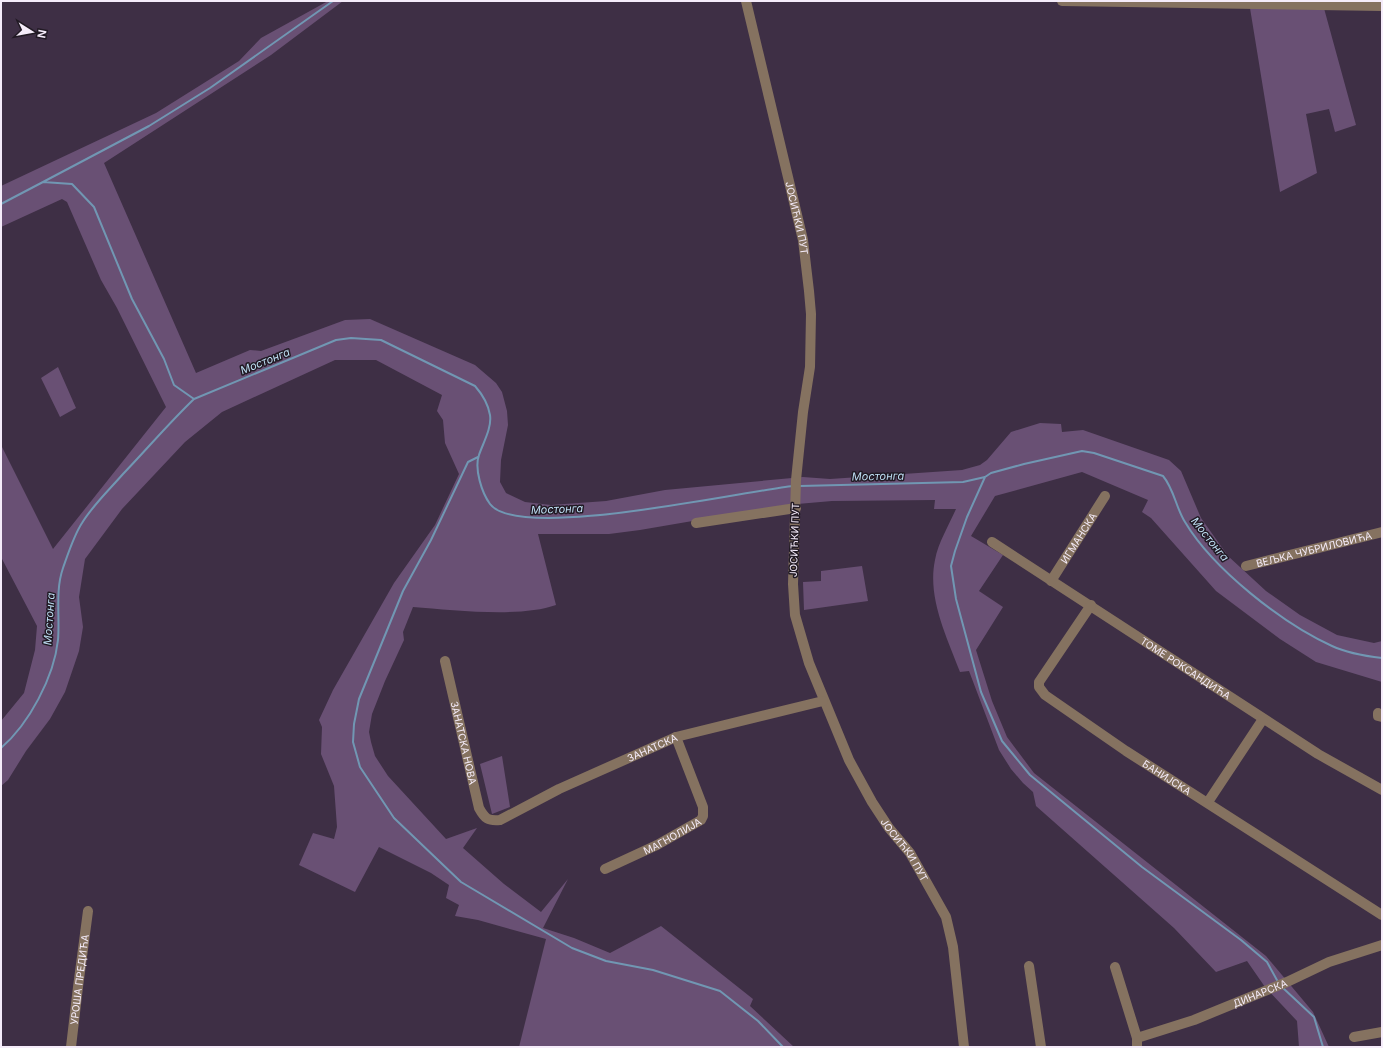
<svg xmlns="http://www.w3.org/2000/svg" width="1383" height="1048" font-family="Inter,sans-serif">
  <rect width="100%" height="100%" fill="#3e2f45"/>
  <!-- green -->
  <path fill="#695074" d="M 328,1 L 343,1 L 271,55 L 104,163 L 196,373 L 250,350 L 261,351 L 345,320 L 370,319 L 475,365 L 496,383 L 502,392 L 507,411 L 508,425 L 501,460 L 500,482 L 506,493 L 525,502 L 551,505 L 606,501 L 665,490 L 803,477 L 830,479 L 962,470 L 980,465 L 987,460 L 1011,432 L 1040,423 L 1061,424 L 1062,432 L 1083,430 L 1169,460 L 1181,471 L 1201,518 L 1228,556 L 1266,591 L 1300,615 L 1337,635 L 1374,643 L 1382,641 L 1382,682 L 1316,662 L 1280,639 L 1216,591 L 1151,518 L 1142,512 L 1148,500 L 1082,472 L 995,496 L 971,536 L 1003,555 L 979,591 L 1003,607 L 976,650 L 992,701 L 1007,737 L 1034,773 L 1266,956 L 1313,1012 L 1329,1047 L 1299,1047 L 1297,1021 L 1265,987 L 1247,961 L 1216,972 L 1174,928 L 1036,806 L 1033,792 L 1023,783 L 1011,769 L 999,750 L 969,671 L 960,672 C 947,637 927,598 935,560 C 938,543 949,525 956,509 L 934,509 L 935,500 L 832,501 L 786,505 L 640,530 L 609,534 L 538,534 L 556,605 C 520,618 453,610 413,607 L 403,632 L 404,640 L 385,681 L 372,714 L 369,732 L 371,742 L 375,756 L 388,776 L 446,839 L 477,828 L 463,848 L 504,884 L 541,912 L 568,879 L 543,928 L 574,938 L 610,953 L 661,926 L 753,999 L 750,1006 L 794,1047 L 519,1047 L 546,939 L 478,920 L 455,916 L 459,905 L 446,898 L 449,885 L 431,873 L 379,847 L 355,892 L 299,865 L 313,833 L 334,839 L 337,827 L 334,786 L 321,754 L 322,727 L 319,720 L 333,690 L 394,583 L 435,525 L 459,474 L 445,443 L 443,420 L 437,411 L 442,395 L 376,360 L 335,360 L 222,412 L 185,442 L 122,509 L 85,559 L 79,597 L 83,627 L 79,651 L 65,692 L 50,719 L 26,751 L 8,780 L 1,786 L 1,721 L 24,693 L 35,650 L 37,626 L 1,557 L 1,445 L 53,549 L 166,407 L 117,308 L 101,280 L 67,202 L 62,199 L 1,227 L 1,186 L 156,113 L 239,61 L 261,38 Z
    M 1322,1 L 1356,125 L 1335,132 L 1329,109 L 1306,114 L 1317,173 L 1280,192 L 1249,2 Z
    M 58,367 L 76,408 L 60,417 L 41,378 Z
    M 862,566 L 868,601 L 804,610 L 803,582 L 821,581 L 821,571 Z
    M 502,756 L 510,807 L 492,814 L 480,764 Z"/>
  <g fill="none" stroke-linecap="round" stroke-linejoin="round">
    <!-- stream -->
    <path stroke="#7197b3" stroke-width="2" d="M 43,182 L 149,126 L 210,88 L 333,1
      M 1,204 L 43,182 L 72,184 L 94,207 L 132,299 L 164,359 L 174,385 L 194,399
      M 478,457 L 468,462 L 431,540 L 403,591 L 359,699 L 354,724 L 353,742 L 360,767 L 394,818 L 461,882 L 572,948 L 606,961 L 653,970 L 720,991 L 758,1021 L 783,1047
      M 985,477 L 967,517 L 955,551 L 951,566 L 956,599 L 981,692 L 1002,741 L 1030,775 L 1142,867 L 1241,940 L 1267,962 L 1278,982
      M 800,486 L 963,482 L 985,477 L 991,473 L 1024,464 L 1082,451 L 1094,453 L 1163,476 C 1174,489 1176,508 1185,522 C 1213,569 1283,624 1332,646 C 1347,653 1365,656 1382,658
      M 1,748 C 29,724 54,677 58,640 C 60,616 55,591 63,568 C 68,554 74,535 82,523 C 93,505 109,490 123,474 C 147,449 169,423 194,399 L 336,340 L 351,338 L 381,340 L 475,386 C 482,394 488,403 490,415 C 492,428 483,443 479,455 C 474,469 482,493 490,504 C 518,542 744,491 793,486
      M 1283,988 L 1314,1017 L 1323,1047"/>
    <!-- minor -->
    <g stroke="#857260" stroke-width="10">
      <path id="s1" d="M 746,1 L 803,240 L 809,291 L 811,314 L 810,367 L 803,412 L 796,480 L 793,584 L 795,615 L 809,663 L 849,760 L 872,802 L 889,828 L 910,853 L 946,917 L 953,947 L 964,1047"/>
      <path d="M 1062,1 L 1382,6"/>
      <path d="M 696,523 L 796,508"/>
      <path id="s2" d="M 992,542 L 1318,754 L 1382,790"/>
      <path id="s3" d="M 1246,566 L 1382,532"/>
      <path id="s4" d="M 1051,581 L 1105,496"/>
      <path id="s5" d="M 1091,605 L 1039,682 L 1039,687 L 1045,695 L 1126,751 L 1382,915"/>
      <path id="s6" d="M 445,661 L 479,808 C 485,819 488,821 500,820 L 559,789 L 676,737 L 823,701"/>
      <path d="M 1378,713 L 1378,716 L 1382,717"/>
      <path d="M 1208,802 L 1263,719"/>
      <path id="s7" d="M 605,869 L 657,845 L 701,820 L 703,816 L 703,807 L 676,737"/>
      <path d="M 1029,966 L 1041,1047"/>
      <path d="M 1115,967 L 1137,1038 L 1137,1047"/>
      <path d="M 1354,1037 L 1382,1032"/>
      <path id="s8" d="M 1137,1038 L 1194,1020 L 1287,982 L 1329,962 L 1382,945"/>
      <path id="s9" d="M 71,1047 L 78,987 L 88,911"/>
    </g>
  </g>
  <g text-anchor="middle" stroke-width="3" stroke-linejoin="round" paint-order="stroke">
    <!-- street labels -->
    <g font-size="10" fill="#f5ecfa" stroke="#211a24">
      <text dy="4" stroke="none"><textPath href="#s1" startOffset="223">ЈОСИЋКИ ПУТ</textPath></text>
      <text dy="4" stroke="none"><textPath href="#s4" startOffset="51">ИГМАНСКА</textPath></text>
      <text transform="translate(794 540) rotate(-88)" y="4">ЈОСИЋКИ ПУТ</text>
      <text dy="4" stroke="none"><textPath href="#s3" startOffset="70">ВЕЉКА ЧУБРИЛОВИЋА</textPath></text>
      <text dy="4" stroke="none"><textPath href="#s2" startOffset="231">ТОМЕ РОКСАНДИЋА</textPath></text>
      <text dy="4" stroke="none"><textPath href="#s6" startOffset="84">ЗАНАТСКА НОВА</textPath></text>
      <text dy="4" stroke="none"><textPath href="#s6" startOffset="346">ЗАНАТСКА</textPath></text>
      <text dy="4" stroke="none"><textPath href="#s5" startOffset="255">БАНИЈСКА</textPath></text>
      <text dy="4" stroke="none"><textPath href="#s7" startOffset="75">МАГНОЛИЈА</textPath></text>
      <text dy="4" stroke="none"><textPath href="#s1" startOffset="883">ЈОСИЋКИ ПУТ</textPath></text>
      <text dy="4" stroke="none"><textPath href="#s9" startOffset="68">УРОША ПРЕДИЋА</textPath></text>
      <text dy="4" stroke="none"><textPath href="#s8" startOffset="131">ДИНАРСКА</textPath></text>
    </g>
    <!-- water labels -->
    <g font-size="11" font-style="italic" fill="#bfdff4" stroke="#211a24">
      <text transform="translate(265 361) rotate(-22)" y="4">Мостонга</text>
      <text transform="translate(878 476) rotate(-1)" y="4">Мостонга</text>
      <text transform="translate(557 509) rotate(-2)" y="4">Мостонга</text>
      <text transform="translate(1210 539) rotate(51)" y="4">Мостонга</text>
      <text transform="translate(49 619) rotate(-86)" y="4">Мостонга</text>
    </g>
  </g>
  <!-- border -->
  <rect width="1383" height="1048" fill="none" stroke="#f5ecfa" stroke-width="4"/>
  <!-- north arrow -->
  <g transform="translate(32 32) rotate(101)" stroke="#211a24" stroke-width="3" paint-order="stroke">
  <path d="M0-3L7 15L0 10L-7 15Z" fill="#f5ecfa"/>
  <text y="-6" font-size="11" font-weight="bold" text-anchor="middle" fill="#f5ecfa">N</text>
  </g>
</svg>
